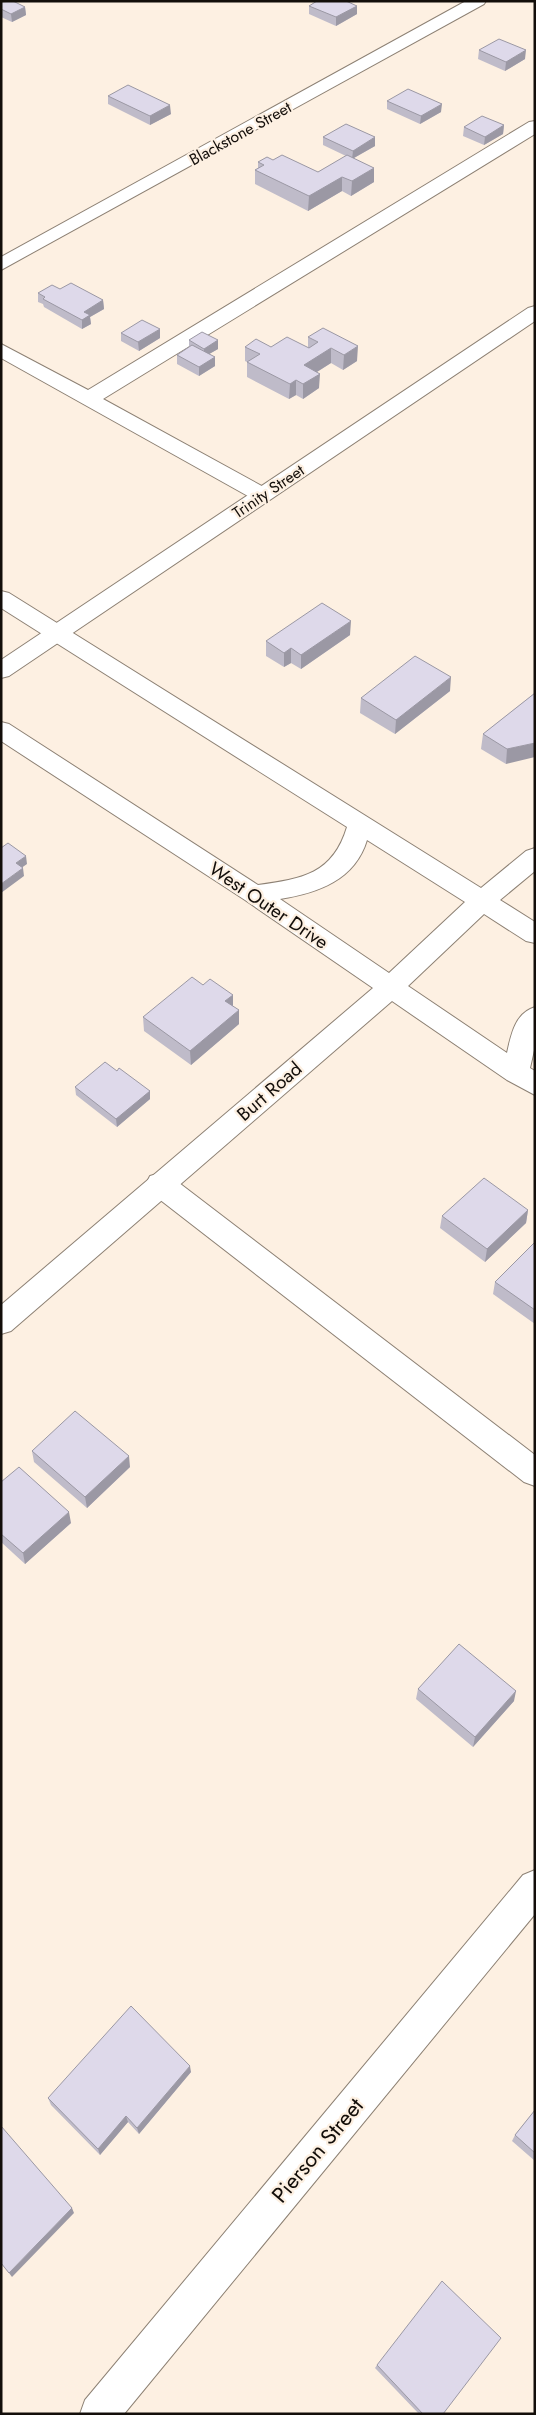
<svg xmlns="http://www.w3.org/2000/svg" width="536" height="2415" font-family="Jost,sans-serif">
  <rect width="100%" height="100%" fill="#fdf0e2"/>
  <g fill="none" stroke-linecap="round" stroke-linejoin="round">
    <defs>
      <path id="lane" d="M 535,121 L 535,134 L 103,399 L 269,490 L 272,495 L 269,500 L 262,501 L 255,500 L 1,358 L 1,344 L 88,390 L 529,122 Z
        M 160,1173 L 170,1176 L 535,1455 L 535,1486 L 524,1482 L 150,1192 L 146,1184 L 150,1176 Z"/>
      <path id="street" d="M 466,1 L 486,1 L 484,4 L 1,270 L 1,257 Z
        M 535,306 L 535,321 L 9,676 L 1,678 L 1,660 L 528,308 Z
        M 535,1870 L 535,1914 L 124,2414 L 80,2414 L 85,2400 L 523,1875 Z"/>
      <path id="secondary" d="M 1,591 L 9,593 L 481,888 L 526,851 L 535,848 L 535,871 L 500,900 L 535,922 L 535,943 L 526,941 L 484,914 L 408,986 L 507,1053 C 511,1035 515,1013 535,1007 L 535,1046 L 530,1068 L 535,1071 L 535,1095 L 507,1080 L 392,1001 L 11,1331 L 1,1334 L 1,1305 L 373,988 L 245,900 L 1,741 L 1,722 L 9,724 L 258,885 C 302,879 333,874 347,827 L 1,608 ZM 367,840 L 465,902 L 389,973 L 280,899 C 318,893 355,880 367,840 Z"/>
    </defs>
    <!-- lane casing -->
    <use href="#lane" stroke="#8d8174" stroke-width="2"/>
    <!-- street casing -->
    <use href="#street" stroke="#8d8174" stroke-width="2"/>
    <!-- secondary casing -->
    <use href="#secondary" stroke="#8d8174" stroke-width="2"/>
    <!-- lane -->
    <use href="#lane" fill="#fff" fill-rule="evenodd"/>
    <!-- street -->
    <use href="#street" fill="#fff" fill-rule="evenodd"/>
    <!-- secondary -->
    <use href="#secondary" fill="#fff" fill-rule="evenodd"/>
  </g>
  <!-- wall -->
  <path fill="#bfbbc9" d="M 1,2 L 25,7 L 26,15 L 12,22 L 1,17 Z
    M 309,6 L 357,6 L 357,14 L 336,26 L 309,14 Z
    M 479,50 L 525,59 L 505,71 L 478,59 Z
    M 108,96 L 171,114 L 150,125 L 108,104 Z
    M 387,101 L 441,112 L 420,124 L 387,109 Z
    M 504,125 L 503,134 L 484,145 L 463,136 L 464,127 Z
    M 323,137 L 375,146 L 354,158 L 374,182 L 351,196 L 342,191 L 308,211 L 255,184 L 255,170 L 258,168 L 258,162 L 273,160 L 318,172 L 346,156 L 323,145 Z
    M 60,289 L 103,300 L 104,309 L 90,317 L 91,324 L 82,329 L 44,307 L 43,304 L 38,302 L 38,293 Z
    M 121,333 L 160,338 L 139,351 L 121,341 Z
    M 308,337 L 357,361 L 343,370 L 331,363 L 317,372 L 319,388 L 303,399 L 296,395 L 289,399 L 247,377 L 247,362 L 245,361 L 245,347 L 308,348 Z
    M 189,340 L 218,340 L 218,349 L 209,354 L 215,357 L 215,366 L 199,376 L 177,364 L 177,355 L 189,348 Z
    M 350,635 L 301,669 L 291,663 L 284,667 L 266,656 L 266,641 Z
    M 450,691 L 395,734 L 360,713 L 361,698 Z
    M 535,693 L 506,764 L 481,749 L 483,734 Z
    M 203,985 L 233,995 L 233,1006 L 239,1024 L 191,1065 L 144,1031 L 143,1017 Z
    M 117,1071 L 150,1091 L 150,1099 L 117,1127 L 76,1095 L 75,1087 Z
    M 528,1210 L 526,1223 L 485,1262 L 440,1228 L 442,1216 Z
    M 535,1242 L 535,1324 L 493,1294 L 495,1282 Z
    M 32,1451 L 130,1467 L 87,1508 L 34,1462 Z
    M 1,1482 L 71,1523 L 25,1564 L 1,1542 Z
    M 418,1689 L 514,1701 L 473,1747 L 416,1699 Z
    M 191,2072 L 139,2134 L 128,2122 L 100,2155 L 51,2105 L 48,2098 Z
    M 535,2110 L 535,2161 L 512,2141 L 515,2135 Z
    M 377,2365 L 443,2414 L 419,2414 L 375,2368 Z"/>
  <!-- shaded-wall -->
  <path fill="#9b98a4" d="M 357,6 L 357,14 L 336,26 L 336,17 Z
    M 25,7 L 26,15 L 12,22 L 11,14 Z
    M 526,50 L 525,59 L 505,71 L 506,62 Z
    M 442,104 L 441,112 L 420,124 L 421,116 Z
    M 170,105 L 171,114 L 150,125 L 150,116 Z
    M 504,125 L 503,134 L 484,145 L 485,137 Z
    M 375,137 L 375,146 L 352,159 L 353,151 Z
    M 374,168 L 374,182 L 351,196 L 352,181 Z
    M 342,177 L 342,191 L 308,211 L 309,196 Z
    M 103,300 L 104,309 L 90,317 L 91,324 L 82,329 L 82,320 L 84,312 Z
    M 160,329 L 160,338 L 139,351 L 138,342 Z
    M 218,340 L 218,349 L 204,357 L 204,349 Z
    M 358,346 L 357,361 L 343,370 L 344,355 Z
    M 331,348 L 331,363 L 304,380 L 304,365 Z
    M 215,357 L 215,366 L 199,376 L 199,367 Z
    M 320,374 L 319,388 L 303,399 L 303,384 Z
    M 296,380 L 296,395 L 289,399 L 290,384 Z
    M 351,621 L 350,635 L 301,669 L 301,655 Z
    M 291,648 L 291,663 L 284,667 L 284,653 Z
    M 451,677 L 450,691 L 395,734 L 396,720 Z
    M 535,743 L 535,757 L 506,764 L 507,749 Z
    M 26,856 L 27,864 L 17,871 L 16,863 Z
    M 23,868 L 24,876 L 1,893 L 1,884 Z
    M 233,995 L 233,1009 L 225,1001 Z
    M 239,1010 L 239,1024 L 191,1065 L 190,1051 Z
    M 150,1091 L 150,1099 L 117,1127 L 116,1119 Z
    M 528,1210 L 526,1223 L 485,1262 L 487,1249 Z
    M 129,1456 L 130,1467 L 87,1508 L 85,1497 Z
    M 69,1512 L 71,1523 L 25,1564 L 23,1553 Z
    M 516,1691 L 514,1701 L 473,1747 L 475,1737 Z
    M 190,2066 L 191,2072 L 139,2134 L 137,2128 Z
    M 126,2116 L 128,2122 L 100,2155 L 98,2149 Z
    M 72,2208 L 74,2213 L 12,2277 L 9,2273 Z"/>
  <!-- building -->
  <path fill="#ded9ea" stroke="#9b98a4" d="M 13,1 L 25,7 L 11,14 L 1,9 L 1,2 Z
    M 317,1 L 346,1 L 357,6 L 336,17 L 309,6 Z
    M 499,39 L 526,50 L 506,62 L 479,50 Z
    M 128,85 L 170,105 L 150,116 L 108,96 Z
    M 408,89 L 442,104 L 421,116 L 387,101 Z
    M 482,116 L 504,125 L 485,137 L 464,127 Z
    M 346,124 L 375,137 L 353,151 L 323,137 Z
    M 282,155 L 318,172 L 347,155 L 374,168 L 352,181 L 342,177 L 309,196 L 255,170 L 264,165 L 258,162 L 267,157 L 273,160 Z
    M 71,283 L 103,300 L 84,312 L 90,315 L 82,320 L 43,299 L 45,297 L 38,293 L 52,285 L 60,289 Z
    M 142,320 L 160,329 L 138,342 L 121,333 Z
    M 323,328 L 358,346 L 344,355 L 331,348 L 304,365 L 320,374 L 303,384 L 296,380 L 290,384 L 247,362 L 260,354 L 245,347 L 256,339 L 271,347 L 287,337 L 309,348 L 318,342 L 308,337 Z
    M 202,332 L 218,340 L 204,349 L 189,340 Z
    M 192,345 L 215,357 L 199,367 L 177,355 Z
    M 322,603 L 351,621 L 301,655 L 291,648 L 284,653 L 266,641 Z
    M 415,656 L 451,677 L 396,720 L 361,698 Z
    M 535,693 L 535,743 L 507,749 L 483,734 Z
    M 8,843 L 26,856 L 16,863 L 23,868 L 1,884 L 1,848 Z
    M 192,977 L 203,985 L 210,979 L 233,995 L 225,1001 L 239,1010 L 190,1051 L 143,1017 Z
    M 105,1062 L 117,1071 L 119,1068 L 150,1091 L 116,1119 L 75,1087 Z
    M 484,1178 L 528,1210 L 487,1249 L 442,1216 Z
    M 535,1242 L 535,1310 L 495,1282 Z
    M 75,1411 L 129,1456 L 85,1497 L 32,1451 Z
    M 19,1467 L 69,1512 L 23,1553 L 1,1534 L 1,1482 Z
    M 459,1644 L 516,1691 L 475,1737 L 418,1689 Z
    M 131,2006 L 190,2066 L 137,2128 L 126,2116 L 98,2149 L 48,2098 Z
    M 535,2110 L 535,2153 L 515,2135 Z
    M 1,2126 L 72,2208 L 9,2273 L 1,2263 Z
    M 442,2281 L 501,2338 L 443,2414 L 423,2414 L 377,2365 Z"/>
  <g text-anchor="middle" stroke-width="4.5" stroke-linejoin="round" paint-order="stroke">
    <!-- far-street labels -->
    <g font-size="16" fill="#130e0a" stroke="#fdf0e2">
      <text transform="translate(240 133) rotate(-29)" y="6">Blackstone Street</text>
      <text transform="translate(268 491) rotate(-34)" y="6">Trinity Street</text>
    </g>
    <!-- street labels -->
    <g font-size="19" fill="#130e0a" stroke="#fdf0e2">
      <text transform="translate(269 905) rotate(34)" y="7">West Outer Drive</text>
      <text transform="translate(269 1091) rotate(-41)" y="7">Burt Road</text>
    </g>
    <!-- near-street labels -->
    <g font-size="22" fill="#130e0a" stroke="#fdf0e2">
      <text transform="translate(317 2150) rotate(-50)" y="8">Pierson Street</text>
    </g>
  </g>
  <!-- border -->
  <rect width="536" height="2415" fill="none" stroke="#130e0a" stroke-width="5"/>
</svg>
